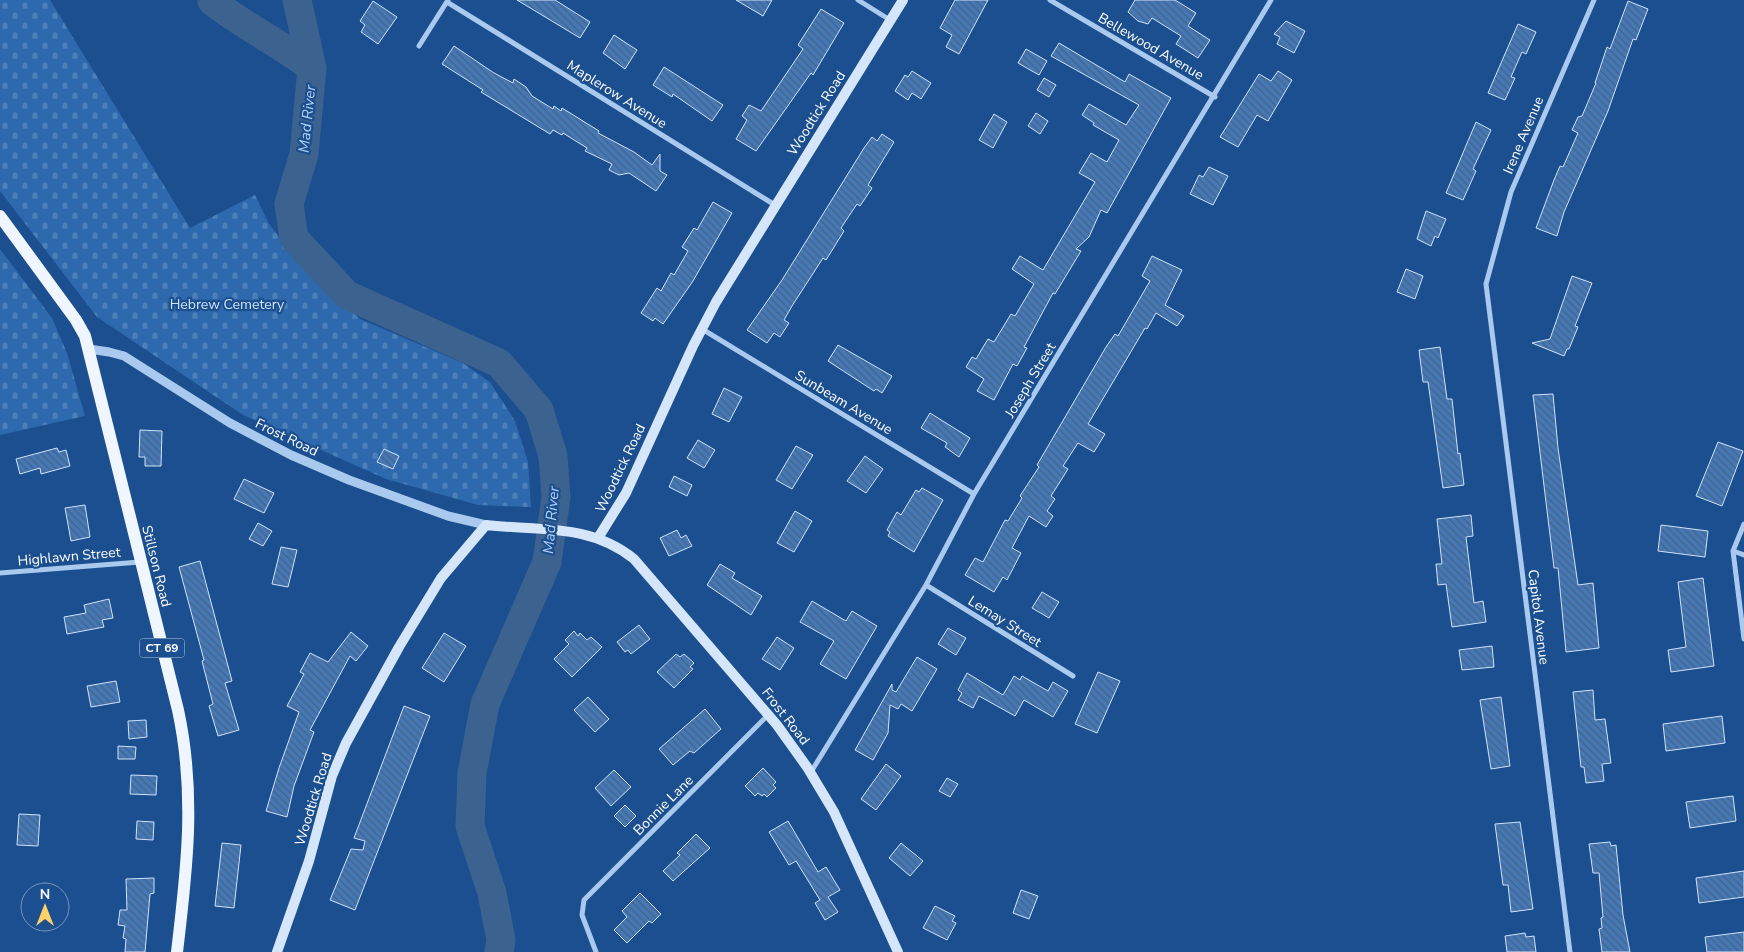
<svg xmlns="http://www.w3.org/2000/svg" width="1744" height="952" font-family="'Nunito Sans',sans-serif">
  <defs>
    <pattern id="cemetery-stones" width="16" height="16" patternUnits="userSpaceOnUse" patternTransform="scale(1.25)"><rect width="16" height="16" fill="#2e69ad"/><path d="M2 7V4a2 2 0 0 1 4 0v3zM10 15v-3a2 2 0 0 1 4 0v3z" fill="#4d80b9"/></pattern>
    <pattern id="building-back-hatch" width="6" height="6" patternUnits="userSpaceOnUse" patternTransform="scale(1.25)"><rect width="6" height="6" fill="#4478b7"/><path d="M-1 5l2 2M0 0l6 6M5-1l2 2" fill="none" stroke="#486282"/></pattern>
  </defs>
  <rect width="100%" height="100%" fill="#1b4f8f"/>
  <!-- cemetery -->
  <path fill="url(#cemetery-stones)" d="M 0,0 L 50,0 L 190,228 L 255,195 L 269,224 L 300,263 L 360,319 L 463,363 L 490,382 L 515,421 L 528,462 L 531,507 L 478,505 L 386,479 L 243,415 L 97,317 L 0,191 Z
    M 0,249 L 52,318 L 67,353 L 85,416 L 0,435 Z"/>
  <g fill="none" stroke-linecap="round" stroke-linejoin="round">
    <!-- river -->
    <path stroke="#3c6290" stroke-width="29" d="M 297,0 L 312,68 L 304,154 L 289,204 L 294,238 L 347,295 L 499,363 L 539,410 L 553,456 L 556,497 L 547,562 L 485,704 L 472,773 L 470,826 L 492,893 L 501,940 L 499,952
      M 212,1 C 243,26 280,43 312,68"/>
  </g>
  <!-- building -->
  <path fill="url(#building-back-hatch)" stroke="#cfe3fa" d="M 517,0 L 555,0 L 590,22 L 580,38 Z
    M 736,0 L 772,0 L 763,16 Z
    M 955,0 L 988,0 L 959,54 L 946,47 L 952,35 L 940,28 Z
    M 1135,0 L 1175,0 L 1196,13 L 1188,26 L 1210,40 L 1198,58 L 1176,44 L 1181,36 L 1152,18 L 1148,24 L 1138,21 L 1128,12 Z
    M 373,1 L 397,17 L 378,44 L 361,32 L 365,25 L 360,21 Z
    M 1628,1 L 1648,9 L 1636,40 L 1633,39 L 1608,111 L 1564,212 L 1557,236 L 1536,228 L 1554,180 L 1560,166 L 1563,167 L 1578,133 L 1572,130 L 1578,117 L 1582,116 L 1596,83 L 1595,83 L 1607,47 L 1610,49 Z
    M 821,9 L 844,23 L 813,75 L 811,73 L 756,151 L 736,139 L 747,120 L 742,116 L 749,105 L 761,111 L 803,49 L 798,45 Z
    M 1286,21 L 1305,31 L 1294,53 L 1277,44 L 1280,37 L 1274,34 Z
    M 1518,24 L 1536,32 L 1526,54 L 1522,52 L 1511,77 L 1515,78 L 1505,100 L 1488,93 Z
    M 614,35 L 637,50 L 625,69 L 603,53 Z
    M 1059,43 L 1125,82 L 1129,74 L 1171,98 L 1107,213 L 1101,210 L 1089,237 L 1076,249 L 1081,251 L 1055,294 L 1053,293 L 1024,347 L 1027,348 L 1017,366 L 1013,364 L 994,400 L 977,391 L 984,379 L 966,367 L 972,357 L 976,359 L 988,339 L 994,342 L 1011,314 L 1015,316 L 1034,284 L 1012,269 L 1020,256 L 1043,270 L 1095,182 L 1079,173 L 1091,153 L 1107,162 L 1119,140 L 1093,125 L 1094,123 L 1082,115 L 1089,104 L 1126,125 L 1139,105 L 1051,56 Z
    M 454,46 L 494,73 L 513,83 L 514,79 L 526,87 L 532,96 L 553,109 L 554,106 L 561,111 L 562,108 L 599,131 L 598,133 L 634,152 L 652,165 L 660,154 L 660,171 L 667,175 L 656,191 L 629,173 L 619,175 L 609,170 L 612,164 L 585,151 L 587,148 L 563,133 L 562,135 L 553,130 L 550,134 L 481,92 L 483,90 L 442,64 Z
    M 1026,49 L 1047,61 L 1039,75 L 1018,63 Z
    M 664,67 L 723,105 L 712,121 L 673,94 L 672,97 L 653,85 Z
    M 912,71 L 931,83 L 921,99 L 912,93 L 908,100 L 895,91 L 905,75 L 908,77 Z
    M 1278,71 L 1292,80 L 1268,121 L 1257,115 L 1238,147 L 1220,137 L 1259,74 L 1271,81 Z
    M 1044,78 L 1056,85 L 1049,97 L 1037,90 Z
    M 1036,113 L 1048,121 L 1040,134 L 1028,126 Z
    M 994,114 L 1007,122 L 993,148 L 979,140 Z
    M 1476,122 L 1491,130 L 1473,169 L 1476,171 L 1463,200 L 1446,193 Z
    M 882,134 L 894,142 L 868,185 L 872,188 L 860,206 L 857,204 L 841,228 L 844,231 L 826,260 L 823,258 L 792,306 L 784,320 L 789,323 L 780,337 L 774,333 L 767,343 L 747,330 L 782,280 L 864,148 L 872,137 L 877,141 Z
    M 1209,167 L 1228,176 L 1213,205 L 1190,194 L 1199,175 L 1203,177 Z
    M 713,202 L 732,213 L 693,281 L 663,324 L 655,318 L 653,321 L 641,313 L 657,288 L 661,291 L 671,273 L 674,275 L 688,251 L 682,247 L 694,228 L 697,230 Z
    M 1426,211 L 1446,219 L 1438,238 L 1435,236 L 1431,246 L 1417,239 Z
    M 1152,256 L 1182,270 L 1165,305 L 1184,316 L 1177,326 L 1156,313 L 1147,329 L 1145,328 L 1088,424 L 1105,434 L 1094,452 L 1078,443 L 1063,466 L 1068,469 L 1051,496 L 1055,499 L 1047,511 L 1053,516 L 1046,527 L 1029,516 L 1012,548 L 1021,553 L 1007,580 L 1003,577 L 994,592 L 965,575 L 975,558 L 983,562 L 1005,520 L 1008,521 L 1022,498 L 1020,496 L 1039,467 L 1037,465 L 1106,347 L 1115,334 L 1118,336 L 1150,281 L 1142,276 Z
    M 1406,269 L 1423,276 L 1415,299 L 1397,292 Z
    M 1572,276 L 1592,283 L 1575,326 L 1578,327 L 1569,349 L 1567,349 L 1564,356 L 1532,343 L 1550,339 Z
    M 838,345 L 892,376 L 882,393 L 876,389 L 874,391 L 828,361 Z
    M 1440,347 L 1447,399 L 1452,399 L 1458,454 L 1460,453 L 1464,485 L 1443,488 L 1428,382 L 1423,382 L 1419,350 Z
    M 724,388 L 742,397 L 729,422 L 712,414 Z
    M 1553,394 L 1558,448 L 1578,585 L 1593,583 L 1599,648 L 1566,652 L 1558,568 L 1554,568 L 1533,395 Z
    M 930,413 L 970,438 L 959,457 L 945,447 L 947,443 L 921,428 Z
    M 140,430 L 162,431 L 161,466 L 145,466 L 145,457 L 139,457 Z
    M 698,440 L 715,450 L 704,468 L 687,458 Z
    M 1718,442 L 1743,451 L 1722,506 L 1696,496 Z
    M 796,446 L 813,455 L 792,489 L 776,480 Z
    M 57,448 L 59,452 L 66,450 L 70,466 L 41,474 L 40,468 L 20,474 L 16,459 Z
    M 384,449 L 399,456 L 393,469 L 377,462 Z
    M 865,456 L 883,469 L 866,493 L 847,481 Z
    M 674,476 L 692,485 L 687,496 L 669,487 Z
    M 244,479 L 274,493 L 264,513 L 234,499 Z
    M 922,488 L 943,500 L 914,552 L 888,536 L 890,532 L 887,530 L 897,512 L 901,515 L 916,490 L 919,492 Z
    M 85,505 L 90,537 L 71,541 L 65,508 Z
    M 795,511 L 812,521 L 794,552 L 777,543 Z
    M 1471,515 L 1473,536 L 1466,537 L 1474,603 L 1483,601 L 1486,622 L 1452,627 L 1446,584 L 1438,585 L 1436,564 L 1442,564 L 1437,519 Z
    M 258,523 L 272,531 L 263,546 L 249,539 Z
    M 1661,525 L 1708,531 L 1705,557 L 1658,551 Z
    M 677,530 L 681,538 L 686,535 L 692,546 L 669,556 L 660,538 Z
    M 281,547 L 297,550 L 288,587 L 272,584 Z
    M 200,561 L 232,681 L 225,683 L 239,730 L 218,736 L 209,706 L 213,704 L 202,661 L 204,660 L 179,567 Z
    M 720,564 L 735,573 L 732,578 L 762,596 L 751,615 L 707,585 Z
    M 1703,578 L 1714,666 L 1671,672 L 1668,650 L 1686,647 L 1678,582 Z
    M 1042,592 L 1059,602 L 1049,618 L 1032,608 Z
    M 109,599 L 113,618 L 102,620 L 104,627 L 67,634 L 64,617 L 86,613 L 84,605 Z
    M 812,601 L 846,621 L 852,611 L 877,626 L 846,679 L 820,664 L 834,641 L 800,622 Z
    M 639,625 L 650,639 L 631,654 L 628,650 L 625,652 L 617,642 Z
    M 948,628 L 966,638 L 956,655 L 938,644 Z
    M 574,631 L 578,636 L 580,633 L 587,640 L 591,637 L 602,647 L 572,677 L 554,659 L 569,644 L 565,640 Z
    M 351,632 L 368,646 L 356,661 L 350,656 L 310,730 L 314,732 L 294,786 L 287,817 L 266,811 L 279,768 L 299,712 L 287,706 L 304,674 L 300,672 L 310,653 L 328,662 Z
    M 444,633 L 466,646 L 444,682 L 422,668 Z
    M 777,637 L 794,648 L 780,670 L 762,659 Z
    M 1492,646 L 1494,667 L 1462,670 L 1459,650 Z
    M 676,654 L 680,657 L 684,654 L 694,663 L 690,667 L 693,669 L 674,688 L 657,672 Z
    M 917,657 L 937,669 L 912,711 L 901,704 L 898,709 L 890,705 L 888,733 L 873,760 L 855,750 L 892,684 L 892,690 L 896,692 Z
    M 1098,672 L 1120,681 L 1097,733 L 1075,724 Z
    M 967,673 L 1003,695 L 1014,676 L 1020,680 L 1022,676 L 1048,691 L 1053,682 L 1068,691 L 1053,717 L 1024,700 L 1015,716 L 979,696 L 973,708 L 958,700 L 962,693 L 958,690 Z
    M 116,681 L 120,702 L 91,707 L 87,686 Z
    M 1593,690 L 1595,720 L 1605,719 L 1611,763 L 1602,764 L 1604,781 L 1586,783 L 1584,767 L 1581,767 L 1573,692 Z
    M 588,697 L 609,719 L 595,732 L 574,710 Z
    M 1501,697 L 1510,766 L 1491,769 L 1480,700 Z
    M 404,706 L 430,716 L 355,910 L 330,900 L 351,849 L 363,850 L 365,841 L 354,838 Z
    M 705,709 L 721,729 L 694,753 L 690,751 L 673,765 L 659,749 Z
    M 1722,716 L 1725,743 L 1666,751 L 1663,724 Z
    M 146,720 L 147,737 L 129,739 L 128,721 Z
    M 118,746 L 136,747 L 135,759 L 118,759 Z
    M 886,764 L 901,776 L 876,810 L 861,799 Z
    M 763,768 L 776,782 L 773,785 L 776,788 L 767,797 L 764,794 L 762,796 L 758,793 L 755,796 L 745,786 Z
    M 614,770 L 631,787 L 611,806 L 595,788 Z
    M 131,775 L 157,776 L 156,795 L 130,794 Z
    M 947,778 L 958,784 L 950,797 L 939,791 Z
    M 1733,796 L 1736,821 L 1690,828 L 1686,802 Z
    M 625,805 L 636,816 L 625,827 L 614,816 Z
    M 19,814 L 40,815 L 38,846 L 17,845 Z
    M 137,821 L 154,822 L 153,840 L 136,839 Z
    M 788,821 L 818,872 L 826,867 L 840,890 L 828,897 L 838,912 L 825,920 L 815,903 L 820,900 L 796,861 L 789,865 L 769,832 Z
    M 1520,822 L 1533,909 L 1511,912 L 1508,885 L 1503,885 L 1495,824 Z
    M 696,834 L 710,848 L 673,881 L 663,871 L 680,855 L 677,853 Z
    M 1610,842 L 1611,846 L 1616,845 L 1623,915 L 1630,952 L 1602,952 L 1599,929 L 1602,928 L 1601,918 L 1603,917 L 1599,873 L 1593,873 L 1589,844 Z
    M 222,843 L 241,845 L 234,908 L 215,906 Z
    M 901,843 L 923,861 L 910,876 L 889,858 Z
    M 1744,871 L 1744,897 L 1699,903 L 1696,878 Z
    M 154,878 L 154,893 L 150,894 L 145,952 L 125,952 L 126,939 L 123,938 L 125,926 L 118,925 L 120,910 L 127,910 L 126,879 Z
    M 1021,890 L 1038,896 L 1029,919 L 1013,913 Z
    M 640,893 L 661,914 L 652,923 L 649,921 L 627,943 L 614,930 L 627,917 L 622,911 Z
    M 935,906 L 955,916 L 952,921 L 956,923 L 947,940 L 923,928 Z
    M 1744,932 L 1744,952 L 1707,952 L 1705,937 Z
    M 1525,933 L 1526,937 L 1534,936 L 1536,952 L 1507,952 L 1505,936 Z"/>
  <g fill="none" stroke-linecap="round" stroke-linejoin="round">
    <!-- minor -->
    <path stroke="#a9c9ee" stroke-width="5" d="M 858,0 L 890,20
      M 1050,0 L 1215,97
      M 447,2 L 775,205
      M 419,46 L 448,0
      M 702,329 L 974,494
      M 1744,524 L 1733,551 L 1744,639
      M 1733,551 L 1744,555
      M 0,573 L 140,562
      M 926,585 L 1073,676
      M 811,772 L 926,585 L 974,494 L 1271,0
      M 596,952 L 582,915 L 584,900 L 768,715
      M 1570,952 L 1486,284 L 1511,192 L 1594,0"/>
    <!-- tertiary -->
    <path stroke="#a9c9ee" stroke-width="9" d="M 89,349 L 109,352 L 124,356 L 230,423 L 291,455 L 349,480 L 448,516 L 486,525"/>
    <!-- secondary -->
    <path stroke="#d6e6fa" stroke-width="10" d="M 598,538 L 626,493 L 693,346 L 716,302 L 903,0
      M 277,952 L 309,861 L 332,776 L 346,743 L 399,647 L 441,578 L 486,525 C 538,531 590,523 634,559 L 777,725 L 807,767 L 834,812 L 898,952"/>
    <!-- primary -->
    <path stroke="#f0f6ff" stroke-width="12" d="M 0,216 L 76,320 L 85,336 L 178,710 C 196,793 187,869 177,952"/>
  </g>
  <g text-anchor="middle" stroke-width="4.5" stroke-linejoin="round" paint-order="stroke">
    <!-- shield labels -->
    <rect fill="#1b4f8f" stroke="#bbcadd" stroke-width="1" x="139.5" y="638.5" width="45" height="19" rx="4"/>
    <g font-size="12" font-weight="bold" fill="#fff">
      <text x="162" y="652">CT 69</text>
    </g>
    <!-- street labels -->
    <g font-size="14" fill="#fff" stroke="#1b4f8f">
      <text transform="translate(1151 46) rotate(30)" y="5">Bellewood Avenue</text>
      <text transform="translate(617 94) rotate(32)" y="5">Maplerow Avenue</text>
      <text transform="translate(816 113) rotate(-58)" y="5">Woodtick Road</text>
      <text transform="translate(1523 135) rotate(-67)" y="5">Irene Avenue</text>
      <text transform="translate(1030 380) rotate(-59)" y="5">Joseph Street</text>
      <text transform="translate(844 402) rotate(31)" y="5">Sunbeam Avenue</text>
      <text transform="translate(287 437) rotate(26)" y="5">Frost Road</text>
      <text transform="translate(620 468) rotate(-64)" y="5">Woodtick Road</text>
      <text transform="translate(69 556) rotate(-5)" y="5">Highlawn Street</text>
      <text transform="translate(157 566) rotate(76)" y="5">Stillson Road</text>
      <text transform="translate(1539 617) rotate(83)" y="5">Capitol Avenue</text>
      <text transform="translate(1005 621) rotate(32)" y="5">Lemay Street</text>
      <text transform="translate(786 716) rotate(52)" y="5">Frost Road</text>
      <text transform="translate(313 799) rotate(-73)" y="5">Woodtick Road</text>
      <text transform="translate(663 805) rotate(-45)" y="5">Bonnie Lane</text>
    </g>
    <!-- park labels -->
    <g font-size="14" fill="#cfe3fa" stroke="#1b4f8f">
      <text x="227" y="309">Hebrew Cemetery</text>
    </g>
    <!-- water labels -->
    <g font-size="15" font-style="italic" fill="#b5d3f5" stroke="#1b4f8f">
      <text transform="translate(307 119) rotate(-84)" y="5">Mad River</text>
      <text transform="translate(551 520) rotate(-85)" y="5">Mad River</text>
    </g>
  </g>
  <!-- north arrow -->
  <g transform="translate(45 907)"><circle r="24" fill="#1b4f8f" stroke="#7695bc"/>
  <path d="M0-4L9 19L0 12L-9 19Z" fill="#ffd166"/>
  <text y="-8" font-size="14" font-weight="bold" text-anchor="middle" fill="#ffffff">N</text>
  </g>
</svg>
